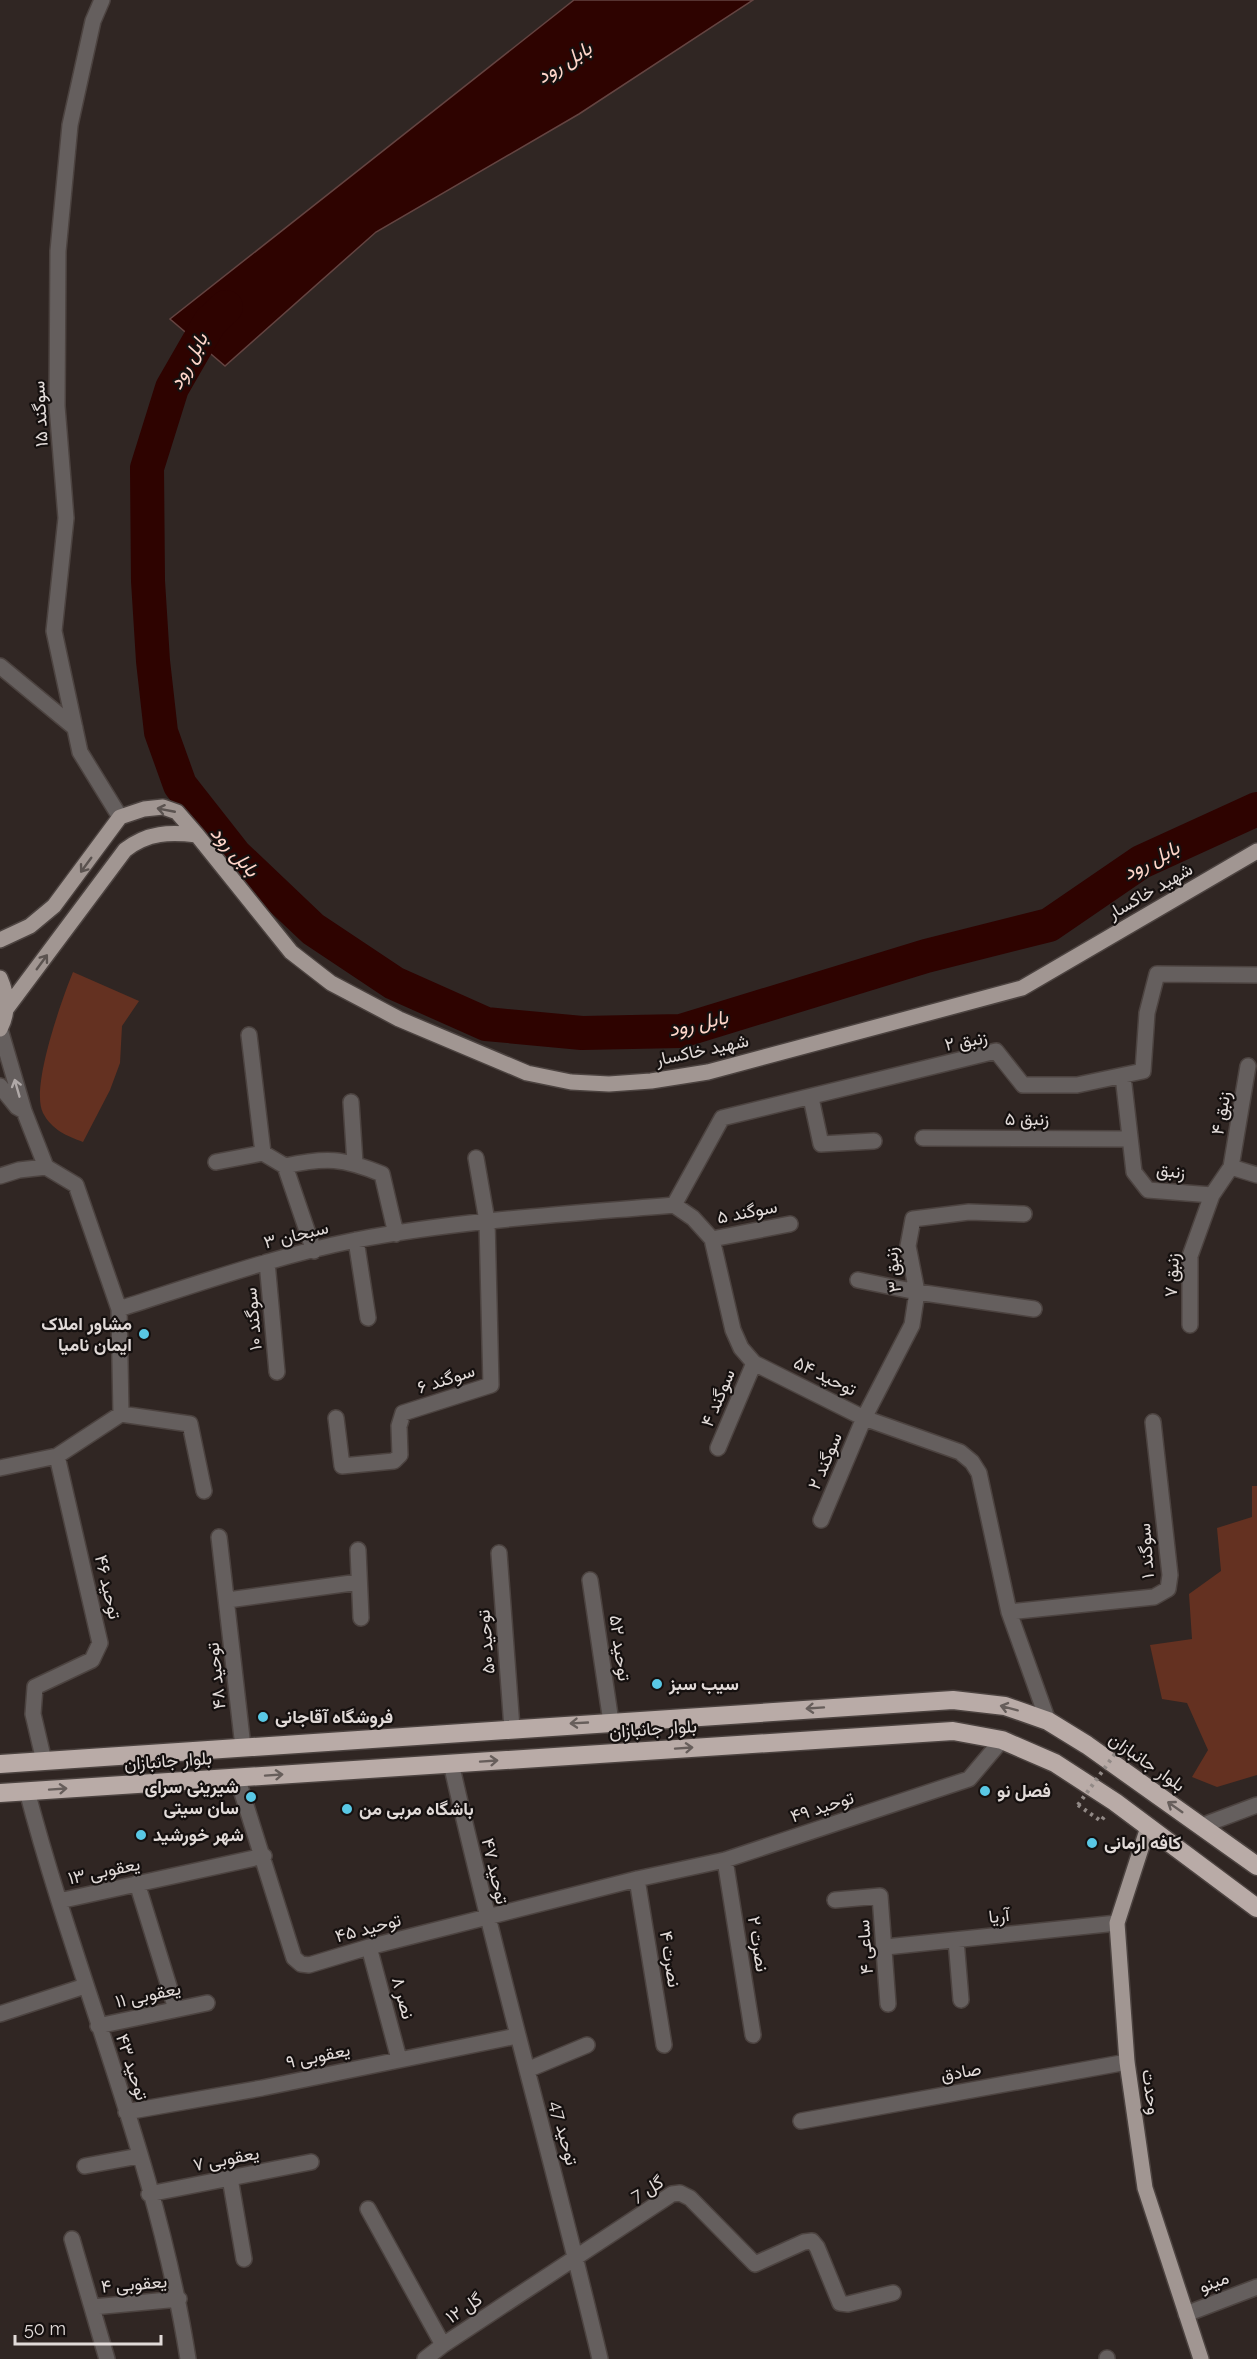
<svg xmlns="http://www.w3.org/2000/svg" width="1257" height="2359" font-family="Raleway,Vazirmatn,sans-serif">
  <rect width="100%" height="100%" fill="#302623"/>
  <!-- green -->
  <path fill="#643121" d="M 73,972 L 139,1001 L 122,1026 L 120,1063 L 110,1090 L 83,1142 C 67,1136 52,1130 43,1113 C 30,1088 62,999 73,972 Z
    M 1252,1486 L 1257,1486 L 1257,1775 L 1217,1787 L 1192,1777 L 1208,1750 L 1187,1703 L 1162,1699 L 1150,1645 L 1192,1639 L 1189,1594 L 1221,1571 L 1217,1528 L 1252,1517 Z"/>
  <!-- water -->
  <path fill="#2e0300" stroke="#644441" stroke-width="1.5" d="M 574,0 L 753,0 L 579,114 L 376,232 L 225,366 L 170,319 Z"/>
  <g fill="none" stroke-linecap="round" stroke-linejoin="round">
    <!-- river -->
    <path stroke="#2e0300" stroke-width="34" d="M 226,307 L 210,322 L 172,388 L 147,468 L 148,581 L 153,661 L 161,732 L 180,785 L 235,855 L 313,929 L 394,983 L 486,1024 L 582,1033 L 681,1031 L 926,956 L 1049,925 L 1141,862 L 1257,809"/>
    <defs>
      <path id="minor" d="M 102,0 L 93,21 L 70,125 L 58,251 L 57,406 L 66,518 L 54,631 L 80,752 L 120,817
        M 0,666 L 75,728
        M 249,1035 L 263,1153
        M 1123,1076 L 1134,1172 L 1148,1190 L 1212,1195 L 1231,1167 L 1257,1175
        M 0,1086 L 17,1107 L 24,1111 L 0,1029
        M 811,1098 L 821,1144 L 874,1141
        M 351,1102 L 355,1163
        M 24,1111 L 46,1167
        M 923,1138 L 1130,1139
        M 216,1162 L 263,1153 L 285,1166 C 326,1157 343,1158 382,1174 L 396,1234
        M 285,1166 L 314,1251
        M 1231,1167 L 1248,1066
        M 0,1176 L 19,1170 L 46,1167 L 76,1185 L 119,1309 L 121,1414 L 57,1456 L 0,1468
        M 674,1205 L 722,1118 L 996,1051 L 1023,1085 L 1077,1085 L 1143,1071 L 1147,1013 L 1157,974 L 1257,975
        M 712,1239 L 790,1224
        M 356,1240 L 368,1318
        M 267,1262 L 277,1372
        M 858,1280 L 917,1292 L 1034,1309
        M 119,1309 C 197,1284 276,1256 356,1240 C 461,1220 568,1214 674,1205 L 693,1218 L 712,1239 L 733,1330 L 741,1348 L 754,1363 L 864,1418 L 960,1452 L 972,1462 L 979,1473 L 1009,1612 L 1048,1721
        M 1190,1325 L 1190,1256 L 1212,1195
        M 121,1414 L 190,1424 L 204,1491
        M 336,1418 L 342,1466 L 394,1461 L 400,1455 L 399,1426 L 403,1413 L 491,1385 L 487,1221 L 476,1158
        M 718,1448 L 754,1363
        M 821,1520 L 864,1418 L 912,1325 L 917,1292 L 908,1246 L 913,1219 L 969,1212 L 1024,1214
        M 219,1537 L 243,1747
        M 358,1550 L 361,1618
        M 499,1553 L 512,1728
        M 590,1580 L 611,1722
        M 228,1600 L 359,1582
        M 1009,1612 L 1154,1597 L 1168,1589 L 1170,1575 L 1153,1422
        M 44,1761 L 33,1714 L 35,1687 L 92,1660 L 100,1643 L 57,1456
        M 451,1763 C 496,1963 553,2160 600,2359
        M 237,1777 L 294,1958 L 301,1964 L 309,1965 L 369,1947 L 637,1879 L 725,1860 L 969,1779 L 1002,1740
        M 27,1791 C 77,1981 158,2165 188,2359
        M 1201,1826 L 1257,1805
        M 725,1860 L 753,2035
        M 637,1879 L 664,2045
        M 137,1883 L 176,2009
        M 835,1900 L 880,1896 L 888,2004
        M 59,1901 L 264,1856
        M 956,1940 L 961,2000
        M 369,1947 L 399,2059
        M 886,1947 L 1117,1923
        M 0,2014 L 85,1986
        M 98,2026 L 207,2003
        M 527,2070 L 587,2045
        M 126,2112 L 262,2088 L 517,2036
        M 801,2121 L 1127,2062
        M 85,2166 L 139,2156
        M 230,2178 L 244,2259
        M 149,2194 L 311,2162
        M 368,2209 L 443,2345 L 672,2194 L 680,2193 L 690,2198 L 755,2264 L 804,2242 L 812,2241 L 817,2247 L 840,2303 L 848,2304 L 893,2293
        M 72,2239 L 107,2359
        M 93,2307 L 179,2299
        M 1186,2314 L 1257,2287
        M 1107,2358 L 1107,2359
        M 425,2359 L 443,2345"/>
      <path id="major" d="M 197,835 L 291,952 L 331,983 L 399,1019 L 527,1073 L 571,1082 L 609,1084 L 651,1081 L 708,1072 L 1022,988 L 1257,851
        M 0,940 L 30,926 L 54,906 L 120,817 L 144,809 L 163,807 L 177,812 L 197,835 C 170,832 148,832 125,850 L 7,1008
        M 0,978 C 8,996 9,1012 0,1029
        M 1148,1827 L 1117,1923 L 1127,2062 L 1145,2188 L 1201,2359"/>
      <path id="highway" d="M 0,1764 L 953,1700 L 1005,1706 L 1048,1721 L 1087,1745 L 1257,1866
        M 0,1793 L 953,1731 L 1002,1740 L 1055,1763 L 1115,1802 L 1257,1908"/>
    </defs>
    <!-- minor casing -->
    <use href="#minor" stroke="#4c4340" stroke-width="18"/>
    <!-- major casing -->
    <use href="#major" stroke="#4c4340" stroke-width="18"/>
    <!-- highway casing -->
    <use href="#highway" stroke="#4c4340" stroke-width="21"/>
    <!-- path -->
    <path stroke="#918986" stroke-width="4" stroke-dasharray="3 4.5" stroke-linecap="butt" d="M 1113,1739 L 1122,1744
      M 1078,1805 L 1101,1821 L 1104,1817"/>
    <!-- minor -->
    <use href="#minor" stroke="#655f5e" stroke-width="15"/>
    <!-- major -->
    <use href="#major" stroke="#a19692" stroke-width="15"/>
    <!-- highway -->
    <use href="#highway" stroke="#b9aba7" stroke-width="18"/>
    <!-- path-bridge -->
    <path stroke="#918986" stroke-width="4" stroke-dasharray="3 4.5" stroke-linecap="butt" d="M 1078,1805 L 1122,1744"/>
  </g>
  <!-- one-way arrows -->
  <defs><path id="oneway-shaft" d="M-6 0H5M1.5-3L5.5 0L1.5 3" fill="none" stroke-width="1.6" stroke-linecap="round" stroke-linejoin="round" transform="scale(1.5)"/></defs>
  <g stroke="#5b5350">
    <use href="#oneway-shaft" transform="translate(166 810) rotate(-169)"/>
    <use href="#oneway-shaft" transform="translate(86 865) rotate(126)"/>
    <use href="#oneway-shaft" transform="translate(42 962) rotate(-54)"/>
  </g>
  <use stroke="#b0a9a8" href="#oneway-shaft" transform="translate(17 1088) rotate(-106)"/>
  <g stroke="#675e5b">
    <use href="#oneway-shaft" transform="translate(815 1708) rotate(176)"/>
    <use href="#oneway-shaft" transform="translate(1009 1708) rotate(-165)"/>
    <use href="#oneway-shaft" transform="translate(579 1723) rotate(177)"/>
    <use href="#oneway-shaft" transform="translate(684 1748) rotate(-4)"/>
    <use href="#oneway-shaft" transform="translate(489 1761) rotate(-4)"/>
    <use href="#oneway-shaft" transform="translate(274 1775) rotate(-4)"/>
    <use href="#oneway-shaft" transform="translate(58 1789) rotate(-4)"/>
    <use href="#oneway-shaft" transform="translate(1175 1807) rotate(-145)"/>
  </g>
  <!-- markers -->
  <g fill="#59c8e5" stroke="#15100f" stroke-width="2">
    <circle cx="144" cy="1334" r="6"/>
    <circle cx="657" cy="1684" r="6"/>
    <circle cx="263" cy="1717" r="6"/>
    <circle cx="985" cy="1791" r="6"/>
    <circle cx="251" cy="1797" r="6"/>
    <circle cx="347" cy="1809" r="6"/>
    <circle cx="141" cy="1835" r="6"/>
    <circle cx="1092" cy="1843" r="6"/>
  </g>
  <g text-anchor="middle" stroke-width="4.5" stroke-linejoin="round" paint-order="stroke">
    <!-- street labels -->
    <g font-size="18" fill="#e2dbd9" stroke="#15100f">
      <text transform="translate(40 414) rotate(-93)" y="6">سوگند ۱۵</text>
      <text transform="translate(1150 891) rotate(-30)" y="6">شهید خاکسار</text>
      <text transform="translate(966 1041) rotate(-11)" y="6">زنبق ۲</text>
      <text transform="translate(702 1050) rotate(-12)" y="6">شهید خاکسار</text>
      <text transform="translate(1221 1113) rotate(-80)" y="6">زنبق ۴</text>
      <text x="1027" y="1125">زنبق ۵</text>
      <text transform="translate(1171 1171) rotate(7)" y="6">زنبق</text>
      <text transform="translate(747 1212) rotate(-11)" y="6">سوگند ۵</text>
      <text transform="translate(296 1235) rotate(-14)" y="6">سبحان ۳</text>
      <text transform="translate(893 1270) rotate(-96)" y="6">زنبق ۳</text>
      <text transform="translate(1172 1275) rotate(-87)" y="6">زنبق ۷</text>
      <text transform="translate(253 1319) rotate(-95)" y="6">سوگند ۱۰</text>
      <text transform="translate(825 1376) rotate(26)" y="6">توحید ۵۴</text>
      <text transform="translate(446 1379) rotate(-18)" y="6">سوگند ۶</text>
      <text transform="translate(718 1398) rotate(-67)" y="6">سوگند ۴</text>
      <text transform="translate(825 1461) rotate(-67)" y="6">سوگند ۲</text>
      <text transform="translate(1146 1551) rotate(-94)" y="6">سوگند ۱</text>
      <text transform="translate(108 1587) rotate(77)" y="6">توحید ۴۶</text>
      <text transform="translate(486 1642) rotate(-95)" y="6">توحید ۵۰</text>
      <text transform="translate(620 1648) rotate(82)" y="6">توحید ۵۲</text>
      <text transform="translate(216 1676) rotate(-96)" y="6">توحید ۴۸</text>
      <text transform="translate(653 1729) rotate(-4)" y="6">بلوار جانبازان</text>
      <text transform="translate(168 1761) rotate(-4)" y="6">بلوار جانبازان</text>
      <text transform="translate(1147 1762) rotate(35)" y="6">بلوار جانبازان</text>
      <text transform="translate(822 1807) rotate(-18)" y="6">توحید ۴۹</text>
      <text transform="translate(104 1871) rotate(-12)" y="6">یعقوبی ۱۳</text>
      <text transform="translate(495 1871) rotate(77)" y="6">توحید ۴۷</text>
      <text transform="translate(999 1916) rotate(-6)" y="6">آریا</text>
      <text transform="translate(368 1928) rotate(-15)" y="6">توحید ۴۵</text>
      <text transform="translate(758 1944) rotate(81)" y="6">نصرت ۲</text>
      <text transform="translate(865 1947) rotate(-94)" y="6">ساعی ۴</text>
      <text transform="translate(670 1959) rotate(81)" y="6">نصرت ۴</text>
      <text transform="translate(148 1995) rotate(-12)" y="6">یعقوبی ۱۱</text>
      <text transform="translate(403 1998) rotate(75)" y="6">نصر ۸</text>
      <text transform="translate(318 2056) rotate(-12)" y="6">یعقوبی ۹</text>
      <text transform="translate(132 2067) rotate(72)" y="6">توحید ۴۳</text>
      <text transform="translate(961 2072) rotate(-10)" y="6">صادق</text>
      <text transform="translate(1151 2092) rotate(82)" y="6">وحدت</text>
      <text transform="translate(564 2133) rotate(75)" y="6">توحید 47</text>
      <text transform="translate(226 2159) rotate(-11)" y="6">یعقوبی ۷</text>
      <text transform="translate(647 2189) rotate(-30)" y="6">گل 7</text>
      <text transform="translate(1214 2282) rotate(-21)" y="6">مینو</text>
      <text transform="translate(134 2284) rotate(-5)" y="6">یعقوبی ۴</text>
      <text transform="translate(464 2308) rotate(-34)" y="6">گل ۱۲</text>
    </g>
    <!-- poi labels -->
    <g font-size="18" font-weight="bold" fill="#e2dbd9" stroke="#15100f" text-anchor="start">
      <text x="132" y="1330" text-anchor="end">مشاور املاک<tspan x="132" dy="21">ایمان نامیا</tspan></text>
      <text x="669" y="1690">سیب سبز</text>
      <text x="275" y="1723">فروشگاه آقاجانی</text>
      <text x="239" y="1793" text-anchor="end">شیرینی سرای<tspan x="239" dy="21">سان سیتی</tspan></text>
      <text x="997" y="1797">فصل نو</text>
      <text x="359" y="1815">باشگاه مربی من</text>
      <text x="153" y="1841">شهر خورشید</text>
      <text x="1104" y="1849">کافه ارمانی</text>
    </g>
    <!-- water labels -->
    <g font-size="20" font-style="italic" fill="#ffd6ca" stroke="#15100f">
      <text transform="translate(564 62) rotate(-32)" y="7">بابل رود</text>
      <text transform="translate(188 361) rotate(-62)" y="7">بابل رود</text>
      <text transform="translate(235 851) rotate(48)" y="7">بابل رود</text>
      <text transform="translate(1151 860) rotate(-28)" y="7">بابل رود</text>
      <text transform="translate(698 1023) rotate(-13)" y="7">بابل رود</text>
    </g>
  </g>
  <!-- scale -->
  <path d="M15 2335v9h146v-9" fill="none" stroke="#e2dbd9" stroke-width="3"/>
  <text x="24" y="2335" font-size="18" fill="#e2dbd9" stroke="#15100f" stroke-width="4.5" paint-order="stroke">50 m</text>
</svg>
